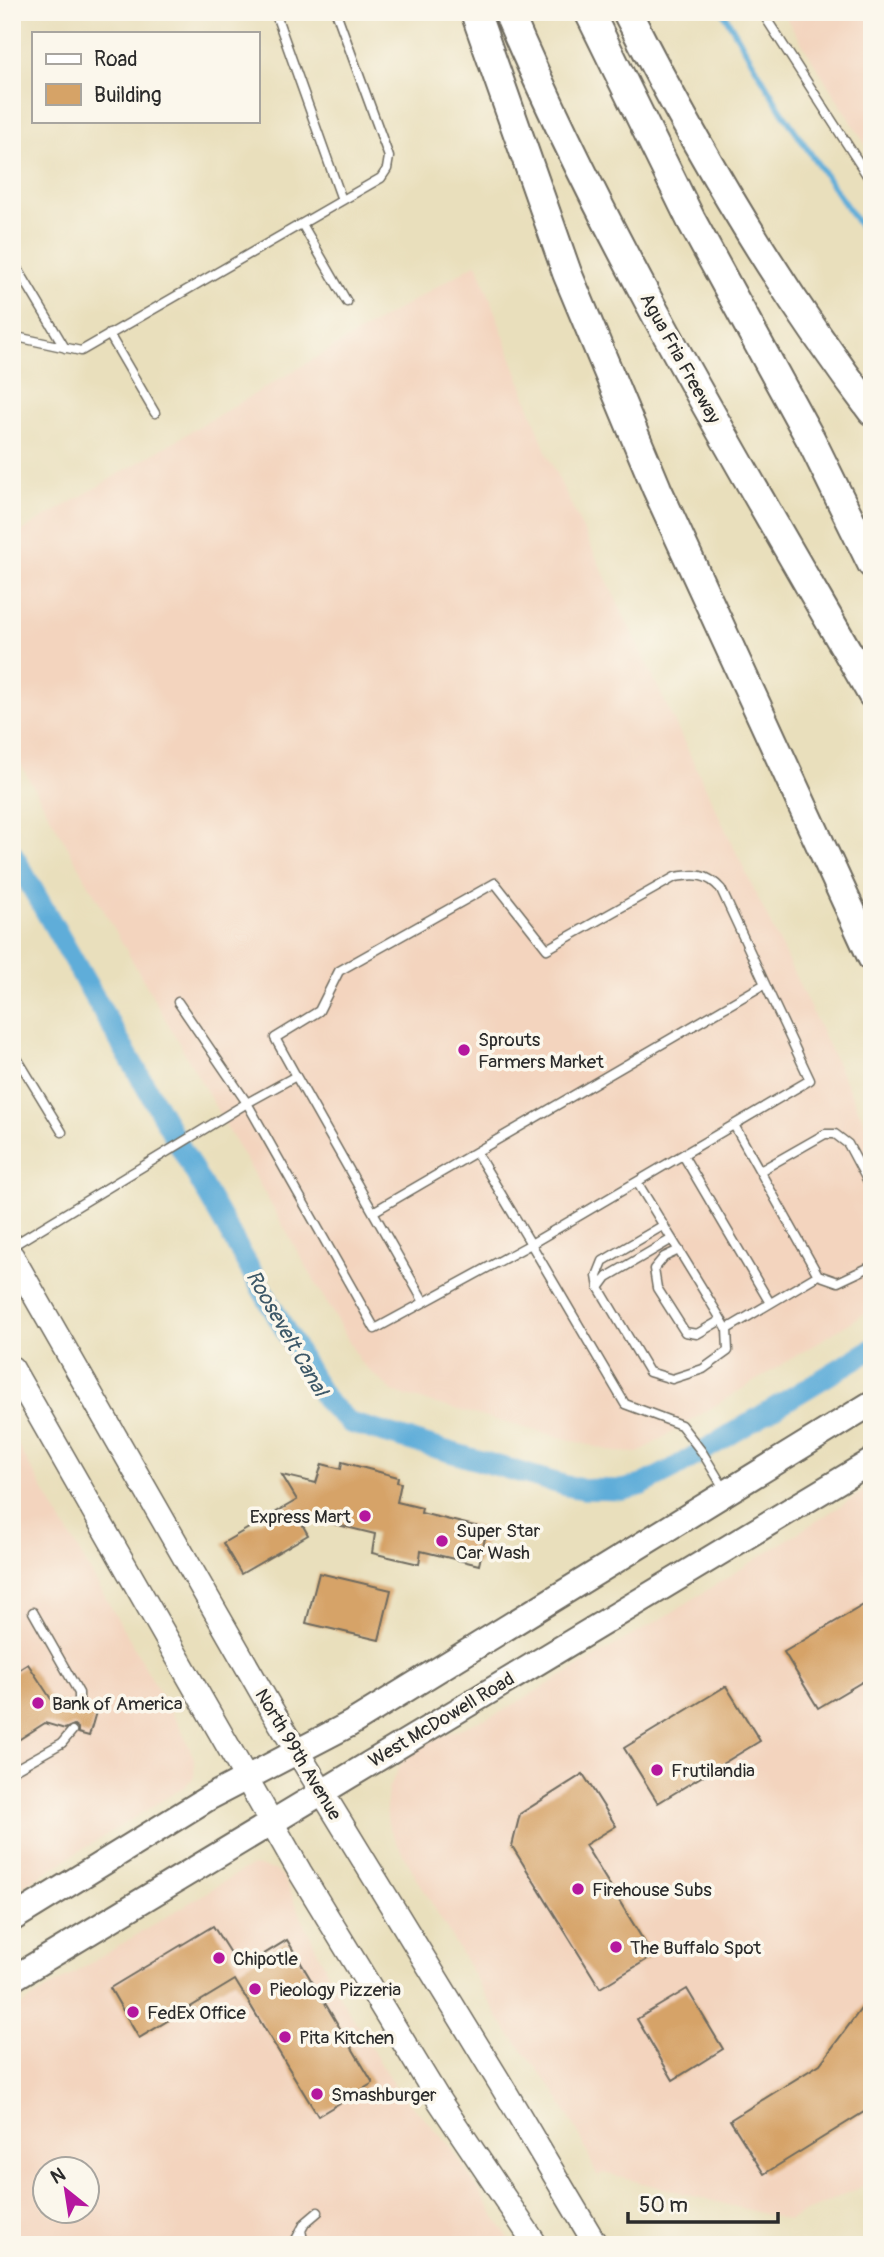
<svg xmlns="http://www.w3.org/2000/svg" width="884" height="2257" font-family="Pangolin,sans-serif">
  <rect width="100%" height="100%" fill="#fbf7ec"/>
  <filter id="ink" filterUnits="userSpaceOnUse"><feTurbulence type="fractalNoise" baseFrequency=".0143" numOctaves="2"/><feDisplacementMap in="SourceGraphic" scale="14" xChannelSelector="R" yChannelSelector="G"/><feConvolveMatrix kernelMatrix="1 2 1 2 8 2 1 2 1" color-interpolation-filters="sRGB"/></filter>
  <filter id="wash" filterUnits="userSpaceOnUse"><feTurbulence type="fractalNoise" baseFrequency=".00686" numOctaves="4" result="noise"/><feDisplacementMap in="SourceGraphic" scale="28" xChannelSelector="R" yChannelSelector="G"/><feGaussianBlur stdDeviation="1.57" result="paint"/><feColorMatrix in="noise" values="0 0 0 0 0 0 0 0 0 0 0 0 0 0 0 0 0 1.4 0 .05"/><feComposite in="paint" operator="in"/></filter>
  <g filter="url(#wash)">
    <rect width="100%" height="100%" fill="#e9dfbc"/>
    <!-- built -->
    <path fill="#f3d4be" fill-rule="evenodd" d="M 783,12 L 872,12 L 872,155 L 783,13 Z
      M 477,263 L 547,454 L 872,1138 L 872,1309 L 638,1453 L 615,1452 L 395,1393 L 361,1363 L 12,749 L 12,537 Z
      M 12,1435 L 183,1733 L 195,1761 L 194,1777 L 184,1787 L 12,1893 Z
      M 872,1486 L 872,2182 L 788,2220 L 603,2173 L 597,2176 L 582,2140 L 555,2092 L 502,2024 L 395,1840 L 388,1824 L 386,1808 L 388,1789 L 403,1761 L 415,1750 L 432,1740 L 499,1713 L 671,1613 Z
      M 254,1866 L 275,1870 L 284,1878 L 334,1987 L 395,2087 L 451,2147 L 513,2245 L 12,2245 L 12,2011 L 243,1870 ZM 46,2170 L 88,2170 L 88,2212 L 46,2212 Z"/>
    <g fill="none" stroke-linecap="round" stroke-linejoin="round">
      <!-- stream -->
      <path stroke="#5fadd9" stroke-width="6" d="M 723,12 L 781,110 L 872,244"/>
      <!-- canal -->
      <path stroke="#5fadd9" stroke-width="21" d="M 12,853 L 308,1370 L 327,1402 L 350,1423 L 567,1486 L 583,1489 L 623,1490 L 642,1485 L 673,1469 L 872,1349"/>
    </g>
    <g id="blocks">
      <!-- building -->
      <path fill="#d6a367" d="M 342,1462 L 398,1477 L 397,1482 L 401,1483 L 397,1502 L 422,1508 L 421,1513 L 487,1529 L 479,1565 L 421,1551 L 419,1564 L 372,1553 L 375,1534 L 297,1515 L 308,1535 L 241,1574 L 223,1543 L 297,1500 L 282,1475 L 316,1483 L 322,1464 L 341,1469 Z
        M 319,1573 L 391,1590 L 379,1640 L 306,1623 Z
        M 872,1600 L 872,1676 L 818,1708 L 784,1652 Z
        M 28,1664 L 51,1699 L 72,1705 L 76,1713 L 82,1713 L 85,1709 L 96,1712 L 89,1736 L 78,1733 L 78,1728 L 74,1725 L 65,1729 L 45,1723 L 12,1744 L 12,1674 Z
        M 726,1686 L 760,1741 L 658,1803 L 624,1748 Z
        M 583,1774 L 616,1826 L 585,1845 L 653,1956 L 600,1988 L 512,1846 L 520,1814 Z
        M 213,1926 L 240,1969 L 287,1940 L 373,2083 L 318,2116 L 235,1980 L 139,2038 L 110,1988 Z
        M 687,1989 L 723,2049 L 673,2080 L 637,2019 Z
        M 872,1994 L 872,2107 L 764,2174 L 730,2120 L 820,2064 Z"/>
    </g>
  </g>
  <g filter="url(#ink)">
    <use href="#blocks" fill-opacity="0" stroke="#6e6a5e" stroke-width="2"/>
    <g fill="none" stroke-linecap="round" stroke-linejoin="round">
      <defs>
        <path id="lane" d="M 275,12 L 342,200
          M 762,12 L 872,183
          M 302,224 L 347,302
          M 12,259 L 65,348
          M 109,334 L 155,413
          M 12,336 L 81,351 L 381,178 L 387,169 L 389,157 L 336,12
          M 178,1002 L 247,1103 L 296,1076 L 424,1302
          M 12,1050 L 62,1132
          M 296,1076 L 275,1038 L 319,1011 L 339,971 L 495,883 L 547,949 L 675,877 C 695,874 707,873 721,889 L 765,984
          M 734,1125 L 818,1275 L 838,1282 L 872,1266
          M 683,1155 L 770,1303
          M 760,1171 L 825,1134 L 835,1134 L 848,1144 L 872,1189
          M 637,1182 L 727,1329 L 818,1275
          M 373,1212 L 765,984 L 810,1080 L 531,1244 L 476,1152
          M 672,1239 L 607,1277 L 599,1288 L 649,1372 L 672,1379 L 703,1369 L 728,1351 L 727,1329
          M 12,1246 L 247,1103 L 375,1329 L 531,1244 L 625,1404 L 681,1425 L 702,1452 L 725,1490
          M 679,1250 L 664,1257 L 654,1269 L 657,1288 L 685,1332 L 697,1334 L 721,1320
          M 599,1288 L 597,1276 L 603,1261 L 664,1225
          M 33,1612 L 79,1693 L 79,1707
          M 12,1771 L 62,1743 L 72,1731
          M 301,2230 L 304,2245
          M 293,2245 L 305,2223 L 318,2212"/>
        <path id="secondary" d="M 12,1256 L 270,1707 L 500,2083 L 596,2245
          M 12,1368 L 300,1872 L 440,2102 L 536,2245"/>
        <path id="primary" d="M 12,1919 L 210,1797 L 350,1724 L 872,1403
          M 12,1979 L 872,1461"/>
        <path id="highway" d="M 475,12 L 567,273 L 657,489 L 872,957
          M 508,12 C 609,249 744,471 872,694
          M 589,12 L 691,220 L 811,440 L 872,564
          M 627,12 C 698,152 777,286 872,411"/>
      </defs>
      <!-- lane casing -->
      <use href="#lane" stroke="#6e6a5e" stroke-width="11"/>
      <!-- secondary casing -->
      <use href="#secondary" stroke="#6e6a5e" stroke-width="26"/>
      <!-- primary casing -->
      <use href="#primary" stroke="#6e6a5e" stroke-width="28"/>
      <!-- highway casing -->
      <use href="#highway" stroke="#6e6a5e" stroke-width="32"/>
      <!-- lane -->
      <use href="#lane" stroke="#fff" stroke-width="8"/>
      <!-- secondary -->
      <use href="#secondary" stroke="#fff" stroke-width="23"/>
      <!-- primary -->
      <use href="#primary" stroke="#fff" stroke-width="24"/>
      <!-- highway -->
      <use href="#highway" stroke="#fff" stroke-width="28"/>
    </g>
  </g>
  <!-- markers -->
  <g fill="#b5179e" stroke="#fbf7ec" stroke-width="2.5">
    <circle cx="464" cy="1050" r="7"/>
    <circle cx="365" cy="1516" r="7"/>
    <circle cx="442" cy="1541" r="7"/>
    <circle cx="38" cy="1703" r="7"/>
    <circle cx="657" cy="1770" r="7"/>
    <circle cx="578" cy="1889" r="7"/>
    <circle cx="616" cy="1947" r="7"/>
    <circle cx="219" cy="1958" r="7"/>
    <circle cx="255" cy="1989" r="7"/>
    <circle cx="133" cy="2012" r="7"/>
    <circle cx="285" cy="2037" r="7"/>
    <circle cx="317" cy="2094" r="7"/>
  </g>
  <g text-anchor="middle" stroke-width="7" stroke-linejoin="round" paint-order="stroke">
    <!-- street labels -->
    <g font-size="19" fill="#2b2b2b" stroke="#fbf7ec">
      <text transform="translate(681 358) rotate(61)" y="7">Agua Fria Freeway</text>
      <text transform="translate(441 1719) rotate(-31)" y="7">West McDowell Road</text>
      <text transform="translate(299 1754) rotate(59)" y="7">North 99th Avenue</text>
    </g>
    <!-- poi labels -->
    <g font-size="19" fill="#2b2b2b" stroke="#fbf7ec" text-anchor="start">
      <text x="478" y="1046">Sprouts<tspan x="478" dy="22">Farmers Market</tspan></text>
      <text x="351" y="1523" text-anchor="end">Express Mart</text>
      <text x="456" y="1537">Super Star<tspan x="456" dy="22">Car Wash</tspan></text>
      <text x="52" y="1710">Bank of America</text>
      <text x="671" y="1777">Frutilandia</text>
      <text x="592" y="1896">Firehouse Subs</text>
      <text x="630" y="1954">The Buffalo Spot</text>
      <text x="233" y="1965">Chipotle</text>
      <text x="269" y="1996">Pieology Pizzeria</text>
      <text x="147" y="2019">FedEx Office</text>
      <text x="299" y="2044">Pita Kitchen</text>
      <text x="331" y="2101">Smashburger</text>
    </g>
    <!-- water labels -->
    <g font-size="21" font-style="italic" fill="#3d5868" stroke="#fbf7ec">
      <text transform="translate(287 1333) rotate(60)" y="7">Roosevelt Canal</text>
    </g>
  </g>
  <!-- margin -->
  <rect width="884" height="2257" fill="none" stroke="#fbf7ec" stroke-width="42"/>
  <!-- legend -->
  <rect x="32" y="32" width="228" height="91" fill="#fbf7ec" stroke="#a8a59f" stroke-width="2"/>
  <rect x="46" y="54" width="35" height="10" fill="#ffffff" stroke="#a8a59f" stroke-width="2"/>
  <text x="94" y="66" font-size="21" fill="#2b2b2b">Road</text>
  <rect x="46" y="84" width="35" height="21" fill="#d6a367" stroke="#a8a59f" stroke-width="2"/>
  <text x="94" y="102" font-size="21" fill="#2b2b2b">Building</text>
  <!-- north arrow -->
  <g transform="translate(66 2190) rotate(330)"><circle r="33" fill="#fbf7ec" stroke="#a8a59f" stroke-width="2"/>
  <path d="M0-5L12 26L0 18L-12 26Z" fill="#b5179e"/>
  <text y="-10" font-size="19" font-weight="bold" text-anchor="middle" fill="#2b2b2b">N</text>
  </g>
  <!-- scale -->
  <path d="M628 2212v10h150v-10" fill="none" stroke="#2b2b2b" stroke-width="3.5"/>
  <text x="639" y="2212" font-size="21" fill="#2b2b2b" stroke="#fbf7ec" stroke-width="5" paint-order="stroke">50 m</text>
</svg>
